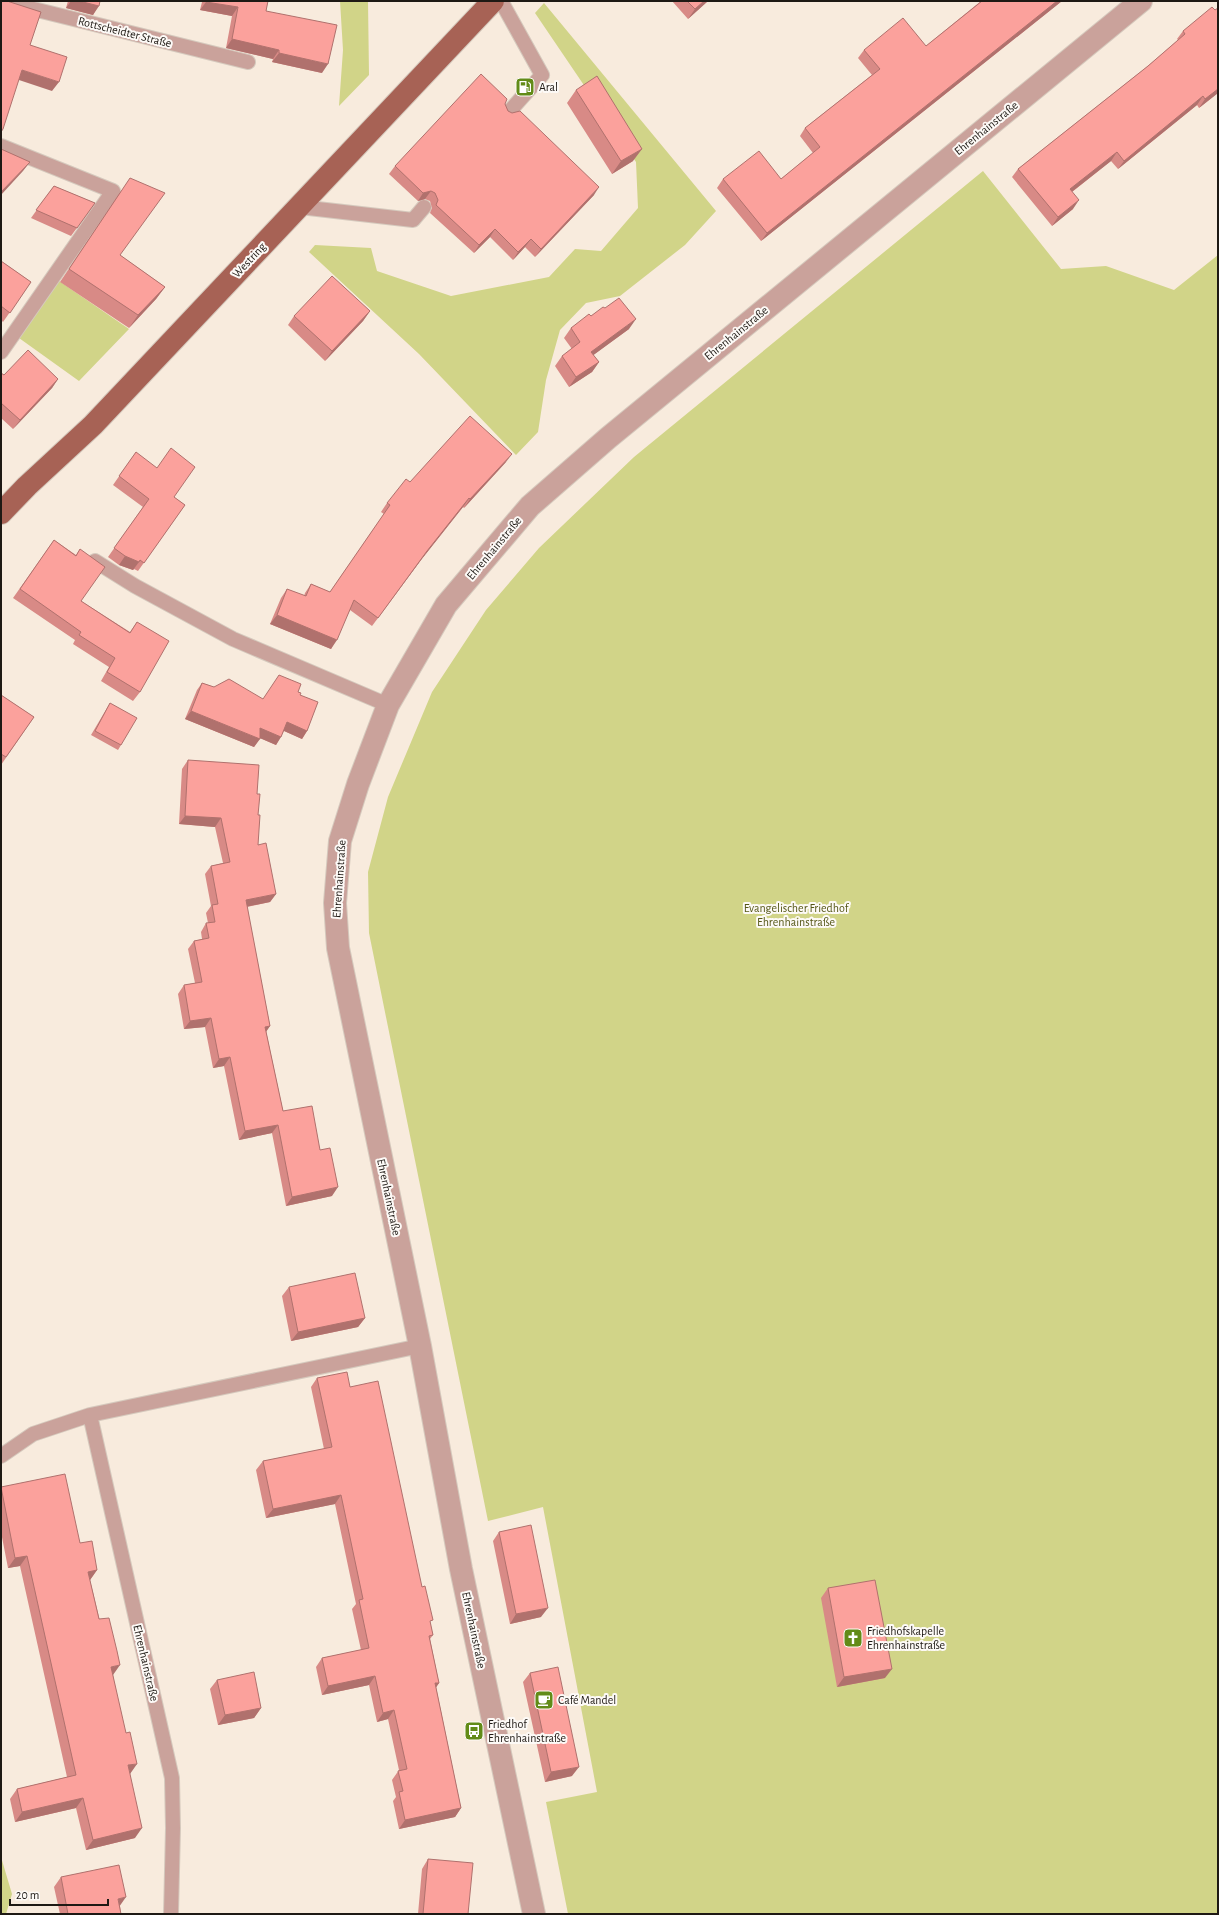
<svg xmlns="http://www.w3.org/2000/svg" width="1219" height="1915" font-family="'Alegreya Sans',sans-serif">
  <rect width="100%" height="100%" fill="#f8ebdd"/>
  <!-- green -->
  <path fill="#d1d488" d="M 340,1 L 368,1 L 369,75 L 339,106 L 343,50 Z
    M 544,3 L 716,211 L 685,245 L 620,296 L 586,303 L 560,330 L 546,380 L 538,432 L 516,455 L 419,354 L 309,252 L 315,245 L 371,248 L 377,271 L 451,296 L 549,277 L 575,249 L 601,251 L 638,208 L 636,162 L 535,13 Z
    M 983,171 L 1061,269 L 1106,266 L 1174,290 L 1218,255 L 1218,1914 L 568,1914 L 546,1802 L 597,1792 L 543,1507 L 488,1521 L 369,933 L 368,872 L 388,797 L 432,692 L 486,610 L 539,548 L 634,457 Z
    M 59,281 L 129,329 L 79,381 L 19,338 Z
    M 1,1857 L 12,1894 L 6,1914 L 1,1914 Z"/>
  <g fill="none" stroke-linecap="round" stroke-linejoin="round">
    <defs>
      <path id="service" d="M 1,1 L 248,62
        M 501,1 L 542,75 L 508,113
        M 1,146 L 113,191 L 1,352
        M 300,207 L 413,220 L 424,207
        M 95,561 L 135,586 L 233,639 L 388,705
        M 90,1415 L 172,1778 L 173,1828 L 171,1914
        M 1,1456 L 33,1434 L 90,1415 L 420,1346"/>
      <path id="minor" d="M 534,1914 L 461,1569 L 420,1346 L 338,948 L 335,903 L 340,841 L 358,784 L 388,705 L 446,605 L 530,506 L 608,438 L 1141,1"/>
      <path id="primary" d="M 1,513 L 27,486 L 93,425 L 493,1"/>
    </defs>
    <!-- service casing -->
    <use href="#service" stroke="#d5c9bd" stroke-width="16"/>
    <!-- minor casing -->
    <use href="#minor" stroke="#d5c9bd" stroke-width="24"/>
    <!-- primary casing -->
    <use href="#primary" stroke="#d5c9bd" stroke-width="24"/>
    <!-- service -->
    <use href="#service" stroke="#caa29b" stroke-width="14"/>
    <!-- minor -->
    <use href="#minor" stroke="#caa29b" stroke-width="22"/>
    <!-- primary -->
    <use href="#primary" stroke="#a76255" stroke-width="22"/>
  </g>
  <!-- wall -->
  <path fill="#d88a86" d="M 68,1 L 100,1 L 93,15 L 66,8 Z
    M 198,1 L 268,1 L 266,11 L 322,73 L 272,62 L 273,59 L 226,48 L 232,16 L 200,10 L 202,2 Z
    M 672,1 L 708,1 L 688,19 Z
    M 981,1 L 1062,1 L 761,241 L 717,188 L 723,179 L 781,179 L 813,153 L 800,136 L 805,128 L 872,75 L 858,58 L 864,50 L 926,46 Z
    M 1218,8 L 1218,93 L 1199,108 L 1197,105 L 1118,169 L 1111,161 L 1072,192 L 1073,209 L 1052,226 L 1012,177 L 1018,169 L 1148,66 L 1178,40 L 1177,39 L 1183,31 Z
    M 576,90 L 633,161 L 612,174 L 567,103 Z
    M 505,104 L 508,111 L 594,195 L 535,257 L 525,247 L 513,260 L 490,237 L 474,253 L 430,213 L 432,208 L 430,201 L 425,199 L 418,201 L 389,174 L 395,166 Z
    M 54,186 L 95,203 L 71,236 L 31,218 Z
    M 121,191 L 120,255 L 165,287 L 156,299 L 129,328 L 60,282 Z
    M 1,261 L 31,282 L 3,322 L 1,320 Z
    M 605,308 L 629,329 L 593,355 L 599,362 L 592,372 L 569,387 L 555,366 L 562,356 L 572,349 L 564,338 L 571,328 L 591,316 Z
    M 370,311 L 363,321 L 325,361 L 288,325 L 294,316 Z
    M 1,373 L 4,375 L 58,379 L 52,388 L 13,429 L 1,418 Z
    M 136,452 L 174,497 L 185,505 L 138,571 L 134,569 L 133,570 L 119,565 L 108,557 L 143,507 L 113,485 Z
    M 506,462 L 464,508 L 463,507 L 421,560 L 372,626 L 350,610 L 331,649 L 270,624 L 281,598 L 287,589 L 304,596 L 305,593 L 311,584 L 330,592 L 384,514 L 381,512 L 387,503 L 410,482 Z
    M 54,540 L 76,555 L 80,549 L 81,601 L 130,632 L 137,622 L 140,692 L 133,701 L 101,681 L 109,667 L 73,644 L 75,640 L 13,598 Z
    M 202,683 L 214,687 L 263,699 L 298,692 L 300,695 L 307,731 L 302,739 L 284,731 L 276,745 L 260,738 L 254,747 L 185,719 L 197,690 Z
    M 1,695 L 34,717 L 1,765 Z
    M 110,703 L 121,745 L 118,750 L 91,735 L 107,708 Z
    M 188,760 L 257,794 L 258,815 L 258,845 L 276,894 L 270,902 L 247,907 L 270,1026 L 266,1031 L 283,1111 L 320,1150 L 332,1196 L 286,1206 L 272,1133 L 239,1140 L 224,1066 L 213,1068 L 205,1027 L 184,1029 L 178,994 L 184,985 L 195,983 L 188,949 L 194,941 L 202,939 L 201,932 L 206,923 L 208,923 L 206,913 L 211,906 L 205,874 L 211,866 L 223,863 L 215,827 L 179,824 L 182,769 Z
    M 289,1287 L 365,1318 L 358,1327 L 291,1341 L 282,1296 Z
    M 317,1378 L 350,1387 L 422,1587 L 433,1635 L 430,1639 L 439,1683 L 436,1687 L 461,1808 L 455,1817 L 399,1829 L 393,1801 L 396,1797 L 392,1780 L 399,1770 L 388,1719 L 377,1722 L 369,1685 L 322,1695 L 316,1667 L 322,1658 L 361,1650 L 352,1609 L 356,1604 L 335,1504 L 266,1518 L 256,1470 L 263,1461 L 324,1449 L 311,1387 Z
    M 1,1487 L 80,1543 L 97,1570 L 90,1580 L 113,1675 L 130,1774 L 135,1838 L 86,1850 L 76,1808 L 15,1822 L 10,1799 L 17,1789 L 67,1777 L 20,1566 L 8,1568 L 1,1532 Z
    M 499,1532 L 541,1617 L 510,1624 L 493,1541 Z
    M 828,1588 L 885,1678 L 837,1687 L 821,1598 Z
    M 530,1673 L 572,1776 L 545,1782 L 523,1682 Z
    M 217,1680 L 261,1708 L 254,1718 L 218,1725 L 210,1689 Z
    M 428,1859 L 468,1914 L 418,1914 L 422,1869 Z
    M 61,1877 L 120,1906 L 121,1914 L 60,1914 L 54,1887 Z"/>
  <!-- shaded-wall -->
  <path fill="#b0716d" d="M 71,1 L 79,1 L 99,6 L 93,15 L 66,8 Z
    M 704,1 L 708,1 L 688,19 L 695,9 Z
    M 1057,1 L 1062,1 L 761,241 L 767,233 Z
    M 206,2 L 238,7 L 232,16 L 200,10 Z
    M 232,39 L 279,50 L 273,59 L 226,48 Z
    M 279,53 L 328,64 L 322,73 L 272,62 Z
    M 22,70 L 59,82 L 52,91 L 16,79 Z
    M 1218,89 L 1218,93 L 1199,108 L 1205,99 Z
    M 1203,96 L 1197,105 L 1118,169 L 1124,161 Z
    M 642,149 L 633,161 L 612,174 L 621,161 Z
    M 1117,152 L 1111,161 L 1064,198 L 1070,189 Z
    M 30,162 L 23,171 L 1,195 L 1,192 Z
    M 599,187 L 594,195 L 535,257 L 541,249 Z
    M 431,191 L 425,199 L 418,201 L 423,193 Z
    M 1079,200 L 1073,209 L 1052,226 L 1058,217 Z
    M 495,229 L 490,237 L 474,253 L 479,245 Z
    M 531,239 L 525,247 L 513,260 L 518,252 Z
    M 165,287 L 156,299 L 129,328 L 138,315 Z
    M 370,311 L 363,321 L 325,361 L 332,351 Z
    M 636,319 L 629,329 L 584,362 L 591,352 Z
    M 599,362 L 592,372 L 569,387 L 576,377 Z
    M 58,379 L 52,388 L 13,429 L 20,420 Z
    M 512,454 L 506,462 L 464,508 L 470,499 Z
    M 469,498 L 463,507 L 421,560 L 372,626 L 427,551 Z
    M 125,556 L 139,562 L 133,570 L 119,565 Z
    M 277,615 L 337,640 L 331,649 L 270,624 Z
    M 191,711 L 260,739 L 254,747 L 185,719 Z
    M 287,722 L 307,731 L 302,739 L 282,730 Z
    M 260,728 L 281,737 L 276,745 L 255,736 Z
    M 185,816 L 221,818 L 215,827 L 179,824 Z
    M 276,894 L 270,902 L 240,908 L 246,900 Z
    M 211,1018 L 205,1027 L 184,1029 L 190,1021 Z
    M 270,1026 L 264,1035 L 265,1027 Z
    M 230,1057 L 224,1066 L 213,1068 L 219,1059 Z
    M 278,1125 L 272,1133 L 239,1140 L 245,1131 Z
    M 338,1187 L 332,1196 L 286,1206 L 292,1197 Z
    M 365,1318 L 358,1327 L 291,1341 L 298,1332 Z
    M 341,1495 L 335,1504 L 266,1518 L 273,1509 Z
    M 27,1556 L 20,1566 L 8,1568 L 15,1558 Z
    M 97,1570 L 90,1580 L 88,1572 Z
    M 548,1608 L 541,1617 L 510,1624 L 516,1614 Z
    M 120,1665 L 113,1675 L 104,1677 L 111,1667 Z
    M 892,1669 L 885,1678 L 837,1687 L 844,1677 Z
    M 375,1676 L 369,1685 L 322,1695 L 328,1686 Z
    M 435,1683 L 439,1683 L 433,1692 Z
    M 261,1708 L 254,1718 L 218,1725 L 225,1715 Z
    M 394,1710 L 388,1719 L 377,1722 L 383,1713 Z
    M 137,1764 L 130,1774 L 128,1765 Z
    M 579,1767 L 572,1776 L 545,1782 L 551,1772 Z
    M 83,1798 L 76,1808 L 15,1822 L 22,1812 Z
    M 461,1808 L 455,1817 L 399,1829 L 405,1820 Z
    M 142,1828 L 135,1838 L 86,1850 L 93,1840 Z
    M 126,1897 L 119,1907 L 118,1899 Z"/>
  <!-- building -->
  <path fill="#fba19c" stroke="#b0716d" d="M 1,1 L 7,1 L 41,12 L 30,45 L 67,57 L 59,82 L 22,70 L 3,129 L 1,132 Z
    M 79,1 L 100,1 L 99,6 Z
    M 206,1 L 268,1 L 266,11 L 337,25 L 328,64 L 279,53 L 279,50 L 232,39 L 238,7 L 206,2 Z
    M 687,1 L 704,1 L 695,9 Z
    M 982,1 L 1057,1 L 767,233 L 723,179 L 759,151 L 781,179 L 820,147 L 805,128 L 880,69 L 864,50 L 903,18 L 926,46 Z
    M 1212,7 L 1215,10 L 1218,8 L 1218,89 L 1205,99 L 1203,96 L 1124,161 L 1117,152 L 1070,189 L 1079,200 L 1058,217 L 1018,169 L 1148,66 L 1185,34 L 1183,31 Z
    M 481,74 L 507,99 L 505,104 L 508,111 L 512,113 L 520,111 L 599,187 L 541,249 L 531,239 L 518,252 L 495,229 L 479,245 L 436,205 L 438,200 L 435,193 L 431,191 L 423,193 L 395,166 Z
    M 597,76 L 642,149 L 621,161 L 576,90 Z
    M 1,149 L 30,162 L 1,192 Z
    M 130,178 L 165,193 L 120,255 L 165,287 L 138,315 L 69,269 Z
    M 54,186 L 95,203 L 77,228 L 36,210 Z
    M 1,261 L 31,282 L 10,313 L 1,306 Z
    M 332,276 L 370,311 L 332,351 L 294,316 Z
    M 619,298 L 636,319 L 591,352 L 599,362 L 576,377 L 562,356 L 580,342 L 571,328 L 589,314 L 591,316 L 603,307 L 605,308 Z
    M 28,350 L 58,379 L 20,420 L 1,403 L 1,373 L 4,375 Z
    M 470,416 L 512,454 L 470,499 L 469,498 L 427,551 L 378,618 L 354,600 L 337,640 L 277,615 L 287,589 L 306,596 L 311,584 L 330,592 L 390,505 L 387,503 L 406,479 L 410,482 Z
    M 171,448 L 195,467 L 174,497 L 185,505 L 144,563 L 140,560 L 139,562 L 125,556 L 114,548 L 149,499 L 119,476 L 136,452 L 157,468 Z
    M 54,540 L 76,556 L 80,549 L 105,567 L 81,601 L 130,633 L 137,622 L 169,641 L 140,692 L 107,672 L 115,658 L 79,635 L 81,632 L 20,589 Z
    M 279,675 L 301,684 L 298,692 L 301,693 L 300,695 L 318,702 L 307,731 L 287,722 L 281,737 L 260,728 L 260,739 L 191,711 L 202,683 L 214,687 L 229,679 L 263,699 Z
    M 1,695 L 34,717 L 6,757 L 1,754 Z
    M 110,703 L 137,718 L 121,745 L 95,731 Z
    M 188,760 L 259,765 L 257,794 L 260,794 L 258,815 L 260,815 L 258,845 L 266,843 L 276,894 L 246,900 L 270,1026 L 265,1027 L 283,1111 L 312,1106 L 320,1150 L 330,1148 L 338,1187 L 292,1197 L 278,1125 L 245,1131 L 230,1057 L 219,1059 L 211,1018 L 190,1021 L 184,985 L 202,982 L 194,941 L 209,938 L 206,923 L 215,922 L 212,905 L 218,904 L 211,866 L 230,862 L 221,818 L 185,816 Z
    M 355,1273 L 365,1318 L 298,1332 L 289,1287 Z
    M 347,1372 L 350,1387 L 378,1381 L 422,1587 L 425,1586 L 433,1620 L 430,1621 L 433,1635 L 429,1636 L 439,1683 L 435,1683 L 461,1808 L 405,1820 L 399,1792 L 403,1791 L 398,1771 L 407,1769 L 394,1710 L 383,1713 L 375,1676 L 328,1686 L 322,1658 L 369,1648 L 359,1600 L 363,1599 L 341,1495 L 273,1509 L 263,1461 L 332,1447 L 317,1378 Z
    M 65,1474 L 80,1543 L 92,1541 L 97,1570 L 88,1572 L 99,1619 L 109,1618 L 117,1651 L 120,1665 L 111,1667 L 126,1733 L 130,1732 L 137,1764 L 128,1765 L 142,1828 L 93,1840 L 83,1798 L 22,1812 L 17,1789 L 76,1775 L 30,1569 L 27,1556 L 15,1558 L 1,1487 Z
    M 531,1525 L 548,1608 L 516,1614 L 499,1532 Z
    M 875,1580 L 892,1669 L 844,1677 L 828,1588 Z
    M 558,1667 L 579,1767 L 551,1772 L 530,1673 Z
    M 254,1672 L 261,1708 L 225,1715 L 217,1680 Z
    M 428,1859 L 473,1863 L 468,1914 L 423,1914 Z
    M 119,1865 L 126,1897 L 118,1899 L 121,1914 L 68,1914 L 61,1877 Z"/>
  <!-- icons -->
  <defs>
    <symbol id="fuel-square" viewBox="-11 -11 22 22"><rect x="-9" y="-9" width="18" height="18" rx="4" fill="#628b18" stroke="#fdfaf7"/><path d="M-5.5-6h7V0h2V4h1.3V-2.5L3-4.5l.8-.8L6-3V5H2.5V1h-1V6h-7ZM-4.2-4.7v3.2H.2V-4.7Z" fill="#fff"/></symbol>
    <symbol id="church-square" viewBox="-11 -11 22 22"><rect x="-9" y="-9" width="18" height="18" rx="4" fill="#628b18" stroke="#fdfaf7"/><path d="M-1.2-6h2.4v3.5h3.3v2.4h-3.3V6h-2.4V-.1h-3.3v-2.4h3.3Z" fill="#fff"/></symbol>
    <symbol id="cafe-square" viewBox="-11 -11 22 22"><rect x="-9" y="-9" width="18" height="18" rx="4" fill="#628b18" stroke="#fdfaf7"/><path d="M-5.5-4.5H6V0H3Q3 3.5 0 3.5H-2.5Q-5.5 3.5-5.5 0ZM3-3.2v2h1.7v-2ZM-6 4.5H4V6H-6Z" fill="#fff"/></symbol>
    <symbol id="bus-square" viewBox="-11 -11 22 22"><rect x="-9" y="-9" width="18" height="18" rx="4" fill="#628b18" stroke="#fdfaf7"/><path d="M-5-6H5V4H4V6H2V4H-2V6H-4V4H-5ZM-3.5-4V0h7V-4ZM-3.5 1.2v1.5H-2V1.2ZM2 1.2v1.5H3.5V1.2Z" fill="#fff"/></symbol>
  </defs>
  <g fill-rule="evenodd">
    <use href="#fuel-square" x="514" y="76" width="22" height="22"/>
    <use href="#church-square" x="842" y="1627" width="22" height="22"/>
    <use href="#cafe-square" x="533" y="1689" width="22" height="22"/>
    <use href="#bus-square" x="463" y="1720" width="22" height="22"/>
  </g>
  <g text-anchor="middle" stroke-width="4" stroke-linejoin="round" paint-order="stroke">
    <!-- street labels -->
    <g font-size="12" fill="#1e1914" stroke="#fdfaf7">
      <text transform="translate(125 32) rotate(14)" y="4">Rottscheidter Straße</text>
      <text transform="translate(986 128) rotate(-39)" y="4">Ehrenhainstraße</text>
      <text transform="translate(249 260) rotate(-47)" y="4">Westring</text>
      <text transform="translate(736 333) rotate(-39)" y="4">Ehrenhainstraße</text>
      <text transform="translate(494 548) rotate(-50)" y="4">Ehrenhainstraße</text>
      <text transform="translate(339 879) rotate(-86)" y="4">Ehrenhainstraße</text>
      <text transform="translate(389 1197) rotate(78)" y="4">Ehrenhainstraße</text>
      <text transform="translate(474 1630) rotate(78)" y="4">Ehrenhainstraße</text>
      <text transform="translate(146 1663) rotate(77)" y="4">Ehrenhainstraße</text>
    </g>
    <!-- poi labels -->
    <g font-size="12" fill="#1e1914" stroke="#fdfaf7" text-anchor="start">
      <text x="539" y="91">Aral</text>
      <text x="867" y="1635">Friedhofskapelle<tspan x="867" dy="14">Ehrenhainstraße</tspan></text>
      <text x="558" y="1704">Café Mandel</text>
      <text x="488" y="1728">Friedhof<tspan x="488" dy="14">Ehrenhainstraße</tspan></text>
    </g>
    <!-- park labels -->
    <g font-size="12" fill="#555717" stroke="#fdfaf7">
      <text x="796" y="912">Evangelischer Friedhof<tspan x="796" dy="14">Ehrenhainstraße</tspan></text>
    </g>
  </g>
  <!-- border -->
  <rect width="1219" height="1915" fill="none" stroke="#1e1914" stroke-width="4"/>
  <!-- scale -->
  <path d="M10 1899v6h98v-6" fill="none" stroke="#1e1914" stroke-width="2"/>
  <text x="16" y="1899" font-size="12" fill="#1e1914" stroke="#fdfaf7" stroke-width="3" paint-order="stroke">20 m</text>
</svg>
